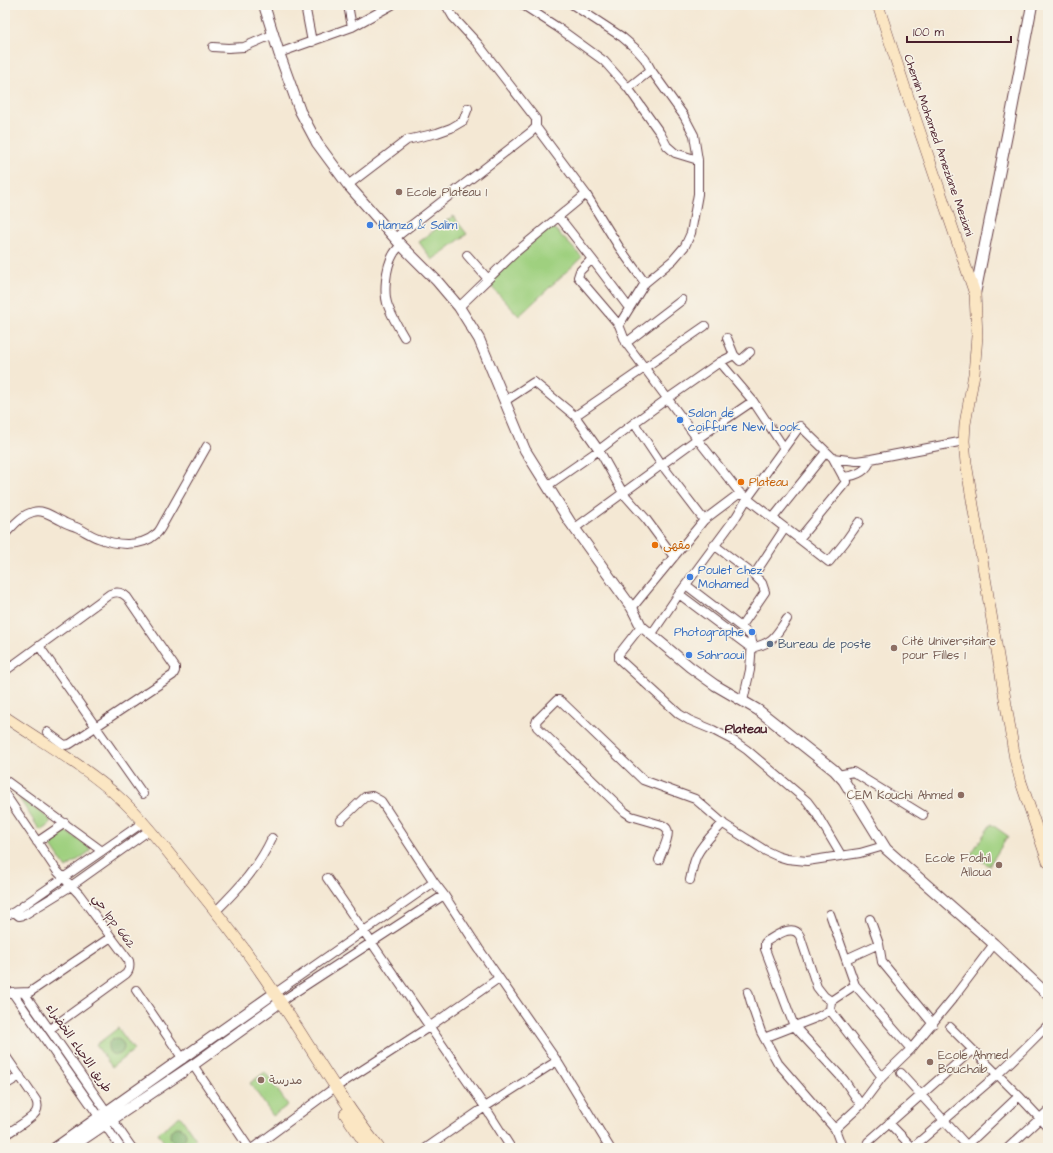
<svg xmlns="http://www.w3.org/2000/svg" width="1053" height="1153" font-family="'Architects Daughter','Playpen Sans Arabic',sans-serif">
  <rect width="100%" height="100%" fill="#f7f3e8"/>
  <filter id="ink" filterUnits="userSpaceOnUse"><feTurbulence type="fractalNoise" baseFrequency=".025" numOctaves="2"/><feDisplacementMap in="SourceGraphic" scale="8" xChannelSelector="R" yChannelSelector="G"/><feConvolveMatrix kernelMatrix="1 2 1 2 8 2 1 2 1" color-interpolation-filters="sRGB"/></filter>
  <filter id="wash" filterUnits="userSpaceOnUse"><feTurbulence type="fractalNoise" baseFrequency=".012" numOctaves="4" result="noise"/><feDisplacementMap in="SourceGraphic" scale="16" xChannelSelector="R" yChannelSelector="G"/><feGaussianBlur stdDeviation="0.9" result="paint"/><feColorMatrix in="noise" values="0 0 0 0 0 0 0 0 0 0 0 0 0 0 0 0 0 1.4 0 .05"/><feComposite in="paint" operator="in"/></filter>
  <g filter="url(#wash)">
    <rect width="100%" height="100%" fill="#f4e8d4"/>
    <!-- green -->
    <path fill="#9fd07f" stroke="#747855" d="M 453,216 L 467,234 L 432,260 L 419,242 Z
      M 551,225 L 582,257 L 519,316 L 488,283 Z
      M 19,798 L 50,819 C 51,826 47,827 42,830 L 39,829 Z
      M 991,824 L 1008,836 L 989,866 L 971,854 Z
      M 64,830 L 88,846 L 90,849 L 89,852 L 66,868 L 47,840 L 61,831 Z
      M 118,1028 L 134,1050 L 112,1067 L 96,1045 Z
      M 265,1072 L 288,1105 L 273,1116 L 250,1083 Z
      M 180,1116 L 196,1139 L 183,1148 L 168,1148 L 158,1133 Z"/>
    <!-- forest -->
    <path fill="#7fb26e" stroke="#64684c" d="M108 1047a8 8 0 1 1 16 0a8 8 0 1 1-16 0Z
      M170 1135a8 8 0 1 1 16 0a8 8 0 1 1-16 0Z"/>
  </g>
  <g filter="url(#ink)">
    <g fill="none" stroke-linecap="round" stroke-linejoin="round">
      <defs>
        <path id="minor" d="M 305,5 L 312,42
          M 348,5 L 352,27
          M 523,5 L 557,27 L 604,61 L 628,88 L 660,133 L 667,146 L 675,153 L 698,160
          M 573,5 L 622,37 L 636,49 L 645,59 L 651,70 L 684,116 L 694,135 L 698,160 L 698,194 L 691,233 L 685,246 L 673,260 L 645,283 L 619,325
          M 213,47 L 228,48 L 244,47 L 274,34
          M 279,53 L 352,27 L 392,5
          M 628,88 L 651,70
          M 536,127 L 586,194 L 619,247 L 645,283
          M 348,185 L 407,140 L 437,133 L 451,128 L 463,121 L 468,108
          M 559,217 L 592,259 L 580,271 L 578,277 L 619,325 L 626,343 L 702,445 L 740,493 L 829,562 L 845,542 L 859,522
          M 395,238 L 531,132 L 536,127 L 536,119 L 478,44 L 453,17 L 446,5
          M 401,245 C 398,248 395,251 393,255 C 386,267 383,293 388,306 C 392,317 398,327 404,337
          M 467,255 L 488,279
          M 592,259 L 629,308
          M 459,307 L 516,252 L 586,194
          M 727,338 L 734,355 L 740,361 L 750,352
          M 626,343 L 682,300
          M 720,362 L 753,401 L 784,448
          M 505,401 L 534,382 L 575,416 L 599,450 L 623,493 L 646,519 L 674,557
          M 575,416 L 705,326
          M 634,423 L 662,465 L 704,520
          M 843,477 C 856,476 867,472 871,459
          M 547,486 L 599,450 L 634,423 L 667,399 L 720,362 L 734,355
          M 773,518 L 826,452
          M 575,528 L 697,439 L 753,401
          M 5,534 C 13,526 21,515 33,512 C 44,509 53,517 62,521 C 66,524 71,525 76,527 C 83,530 90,535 98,538 C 115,545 141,548 156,534 C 159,532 161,528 163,524 L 207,446
          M 799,539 L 846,482 L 833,458
          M 714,545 L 754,575 L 762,583 L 765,592 L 741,627
          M 754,575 L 785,528
          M 686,585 L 741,627 L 751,636 L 752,642 L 750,670 L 743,701
          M 679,594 L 751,648 C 774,643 775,636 787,619
          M 632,608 L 704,520 L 740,493
          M 641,626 L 619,654 L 619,659 L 679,714 L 689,720 L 713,730 L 734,741 L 747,750 L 807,801 L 816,813 L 841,855
          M 651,635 L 679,594 L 736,517 L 747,499 L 800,426 L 833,458 L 856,461 L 871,459 L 964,441
          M 39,646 L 143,794
          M 5,671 L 110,594 C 117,591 122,592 127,597 L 175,667 L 175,671 L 173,675 L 70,744 L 65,745 L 63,744 L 47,732
          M 838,775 L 853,772 L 923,815
          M 5,780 L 102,851
          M 5,794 L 57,871 L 79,894 L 129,961 C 130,966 130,970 126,974 L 50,1029
          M 341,820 L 365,797 L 372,796 L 381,801 L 434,882 L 444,895 L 479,949 L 557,1061 L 610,1148
          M 37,842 L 65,823
          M 659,860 C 661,854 671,834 667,829 C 666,827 664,826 662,825 L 631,816 L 625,812 L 537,727 L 536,723 L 537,720 L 557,700 L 559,700 L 562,702 L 643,780 L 695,799 L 725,825 L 766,851 L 777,856 L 787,859 L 807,861 L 860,853 L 884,846
          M 327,878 L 485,1107 L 511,1148
          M 690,880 C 692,872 693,863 697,855 C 703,843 714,833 723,823
          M 216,911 C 239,888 258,868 272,838
          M 14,912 L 19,916 L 24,915 L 71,886 L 144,834
          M 830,914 L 855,985 L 911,1049
          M 5,916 L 14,912 L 138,826
          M 870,919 L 879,944 L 882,962 L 933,1024
          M 846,959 L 879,944
          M 136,990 L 183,1059
          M 12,992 L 121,1148
          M 748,992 L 752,1006 L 761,1032 L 778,1063 L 835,1129
          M 5,993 L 30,992 L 111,937
          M 24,993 L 132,1148
          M 271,996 L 434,882
          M 831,1001 L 824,996 L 817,987 L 800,936 C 793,923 776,936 767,941 L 765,943 L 765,949 L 794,1026 L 844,1080 L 861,1105
          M 277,1004 L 444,895
          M 830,1010 L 882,1077
          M 950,1027 L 1019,1096 L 1048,1127
          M 764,1038 L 818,1017 L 830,1010 L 831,1001 L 855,985
          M 5,1055 L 36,1100 C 38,1104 38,1108 36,1112 C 32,1119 12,1130 5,1135
          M 193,1065 L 249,1148
          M 901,1073 L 969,1148
          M 5,1085 L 20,1076
          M 336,1087 L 429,1027 L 499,978
          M 889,1123 L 913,1148
          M 253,1148 L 330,1091
          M 426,1148 L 485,1107 L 557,1061
          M 842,1148 L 835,1129 L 861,1105 L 882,1077 L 911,1049 L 954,997 L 994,944
          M 866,1148 L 868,1142 L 972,1050
          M 912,1148 L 998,1074 L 1024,1049 L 1048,1025
          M 964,1148 L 1019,1096
          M 1008,1148 L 1048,1111"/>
        <path id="tertiary" d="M 264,5 L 279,53 L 300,111 L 317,143 L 348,185 L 401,245 L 437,281 L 459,307 L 479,339 L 525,450 L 570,522 L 632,608 L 641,626 L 690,667 L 715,685 L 758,710 L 834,770 L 844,781 L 886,849 L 994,944 L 1048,995
          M 975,294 L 1010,120 L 1032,5
          M 55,1148 L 269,997
          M 70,1148 L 193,1065 L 275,1006"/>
        <path id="secondary" d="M 878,5 L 904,85 L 975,294 L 977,336 L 974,374 L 965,424 L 964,441 L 966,463 L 1015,759 L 1021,782 L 1048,862
          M 5,717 C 45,744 88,768 123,801 C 144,821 162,845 180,867 C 214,909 247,950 276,995 C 310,1046 341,1100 379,1148
          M 345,1114 L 368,1148"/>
      </defs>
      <!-- minor casing -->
      <use href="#minor" stroke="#643d44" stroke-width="10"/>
      <!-- tertiary casing -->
      <use href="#tertiary" stroke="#643d44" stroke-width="12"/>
      <!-- secondary casing -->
      <use href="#secondary" stroke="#643d44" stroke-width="12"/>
      <!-- minor -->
      <use href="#minor" stroke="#fff" stroke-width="8"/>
      <!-- tertiary -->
      <use href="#tertiary" stroke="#fff" stroke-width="10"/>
      <!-- secondary -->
      <use href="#secondary" stroke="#fbe6c3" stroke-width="11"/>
    </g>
  </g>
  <!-- markers -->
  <g fill="#8d6e63" stroke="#f7f3e8" stroke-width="1.5">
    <circle cx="399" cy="192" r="4"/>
    <circle cx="894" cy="648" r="4"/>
    <circle cx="961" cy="795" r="4"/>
    <circle cx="999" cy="865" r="4"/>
    <circle cx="930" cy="1062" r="4"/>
    <circle cx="261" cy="1080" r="4"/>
  </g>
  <g fill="#3f7fe0" stroke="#f7f3e8" stroke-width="1.5">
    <circle cx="370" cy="225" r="4"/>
    <circle cx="680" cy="420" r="4"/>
    <circle cx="690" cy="577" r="4"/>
    <circle cx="752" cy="632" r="4"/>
    <circle cx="689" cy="655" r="4"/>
  </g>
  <g fill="#e8710a" stroke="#f7f3e8" stroke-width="1.5">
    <circle cx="741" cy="482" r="4"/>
    <circle cx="655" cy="545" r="4"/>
  </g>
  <circle fill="#5c6f8a" stroke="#f7f3e8" stroke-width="1.5" cx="770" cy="644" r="4"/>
  <g text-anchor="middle" stroke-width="3" stroke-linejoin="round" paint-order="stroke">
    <!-- street labels -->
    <g font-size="12" fill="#4a1f2b" stroke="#f7f3e8">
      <text transform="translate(939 145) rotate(71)" y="4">Chemin Mohamed Ameziane Meziani</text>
      <text transform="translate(114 921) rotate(54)" y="4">حي lpp 662</text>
      <text transform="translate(79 1048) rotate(55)" y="4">طريق الاحياء الخضراء</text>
    </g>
    <!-- education labels -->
    <g font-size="12" fill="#785e54" stroke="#f7f3e8" text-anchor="start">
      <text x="407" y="196">Ecole Plateau 1</text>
      <text x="902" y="645">Cité Universitaire<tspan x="902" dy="14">pour Filles 1</tspan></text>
      <text x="953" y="799" text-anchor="end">CEM Kouchi Ahmed</text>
      <text x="991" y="862" text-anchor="end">Ecole Fodhil<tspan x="991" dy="14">Alloua</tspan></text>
      <text x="938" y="1059">Ecole Ahmed<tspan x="938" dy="14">Bouchaib</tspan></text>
      <text x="269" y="1084">مدرسة</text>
    </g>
    <!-- shop labels -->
    <g font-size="12" fill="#366cbe" stroke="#f7f3e8" text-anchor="start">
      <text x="378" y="229">Hamza &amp; Salim</text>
      <text x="688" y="417">Salon de<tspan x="688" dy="14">coiffure New Look</tspan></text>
      <text x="698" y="574">Poulet chez<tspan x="698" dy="14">Mohamed</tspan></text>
      <text x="744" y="636" text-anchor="end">Photographe</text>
      <text x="697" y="659">Sahraoui</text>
    </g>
    <!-- food labels -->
    <g font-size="12" fill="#c56008" stroke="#f7f3e8" text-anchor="start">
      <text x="749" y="486">Plateau</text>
      <text x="663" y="549">مقهى</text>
    </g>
    <!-- service labels -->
    <g font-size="12" fill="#4e5e75" stroke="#f7f3e8" text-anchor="start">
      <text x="778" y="648">Bureau de poste</text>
    </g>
    <!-- neighbourhood labels -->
    <g font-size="13" font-weight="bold" fill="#4a1f2b" stroke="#f7f3e8">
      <text x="746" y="733">Plateau</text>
    </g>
  </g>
  <!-- margin -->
  <rect width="1053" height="1153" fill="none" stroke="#f7f3e8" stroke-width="20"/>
  <!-- scale -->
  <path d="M907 36v6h104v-6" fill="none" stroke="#4a1f2b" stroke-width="2"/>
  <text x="913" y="36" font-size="12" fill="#4a1f2b" stroke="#f7f3e8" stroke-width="3" paint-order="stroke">100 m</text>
</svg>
